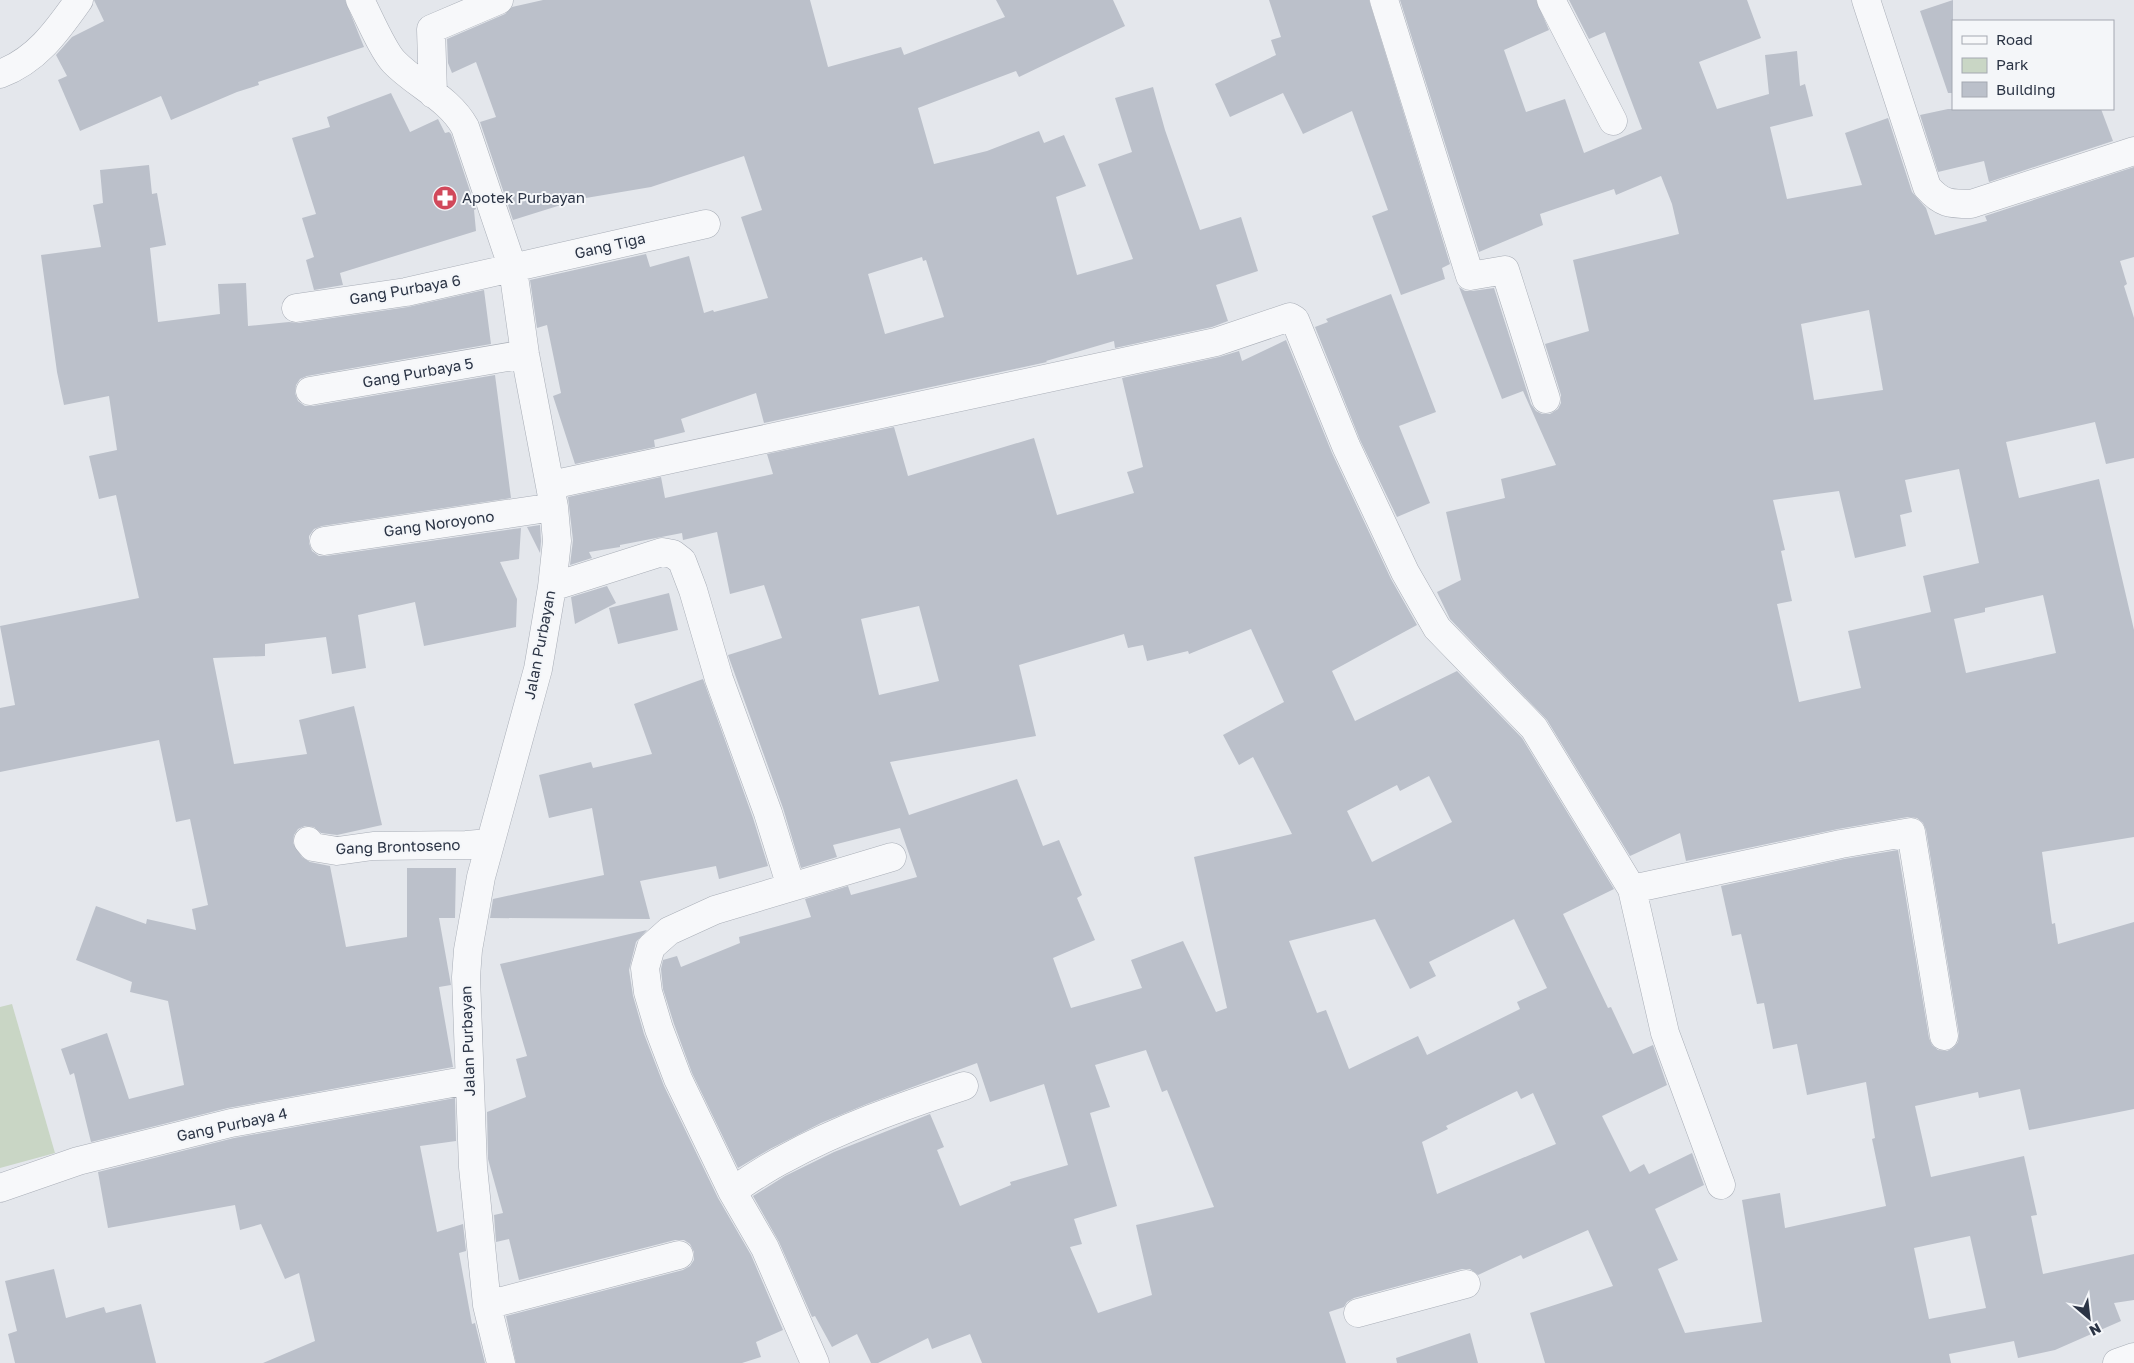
<svg xmlns="http://www.w3.org/2000/svg" width="2134" height="1363" font-family="'Golos Text',sans-serif">
  <rect width="100%" height="100%" fill="#e4e7ec"/>
  <!-- green -->
  <path fill="#c9d6c5" d="M 12,1004 L 55,1153 L 0,1168 L 0,1007 Z"/>
  <!-- building -->
  <path fill="#bbc0ca" fill-rule="evenodd" d="M 94,0 L 345,0 L 364,47 L 258,82 L 259,85 L 237,92 L 171,120 L 161,96 L 80,131 L 58,80 L 67,76 L 56,55 L 72,37 L 104,21 Z
    M 543,0 L 810,0 L 828,67 L 901,47 L 904,55 L 1005,17 L 996,0 L 1113,0 L 1125,26 L 1019,77 L 1016,71 L 918,108 L 934,164 L 987,151 L 1039,131 L 1044,143 L 1064,135 L 1086,186 L 1056,197 L 1077,275 L 1133,259 L 1098,164 L 1132,152 L 1115,98 L 1153,87 L 1165,130 L 1200,230 L 1241,217 L 1258,271 L 1216,285 L 1228,321 L 1212,327 L 1115,348 L 1114,341 L 1046,361 L 1047,362 L 764,423 L 756,393 L 681,419 L 685,432 L 654,440 L 655,447 L 575,464 L 553,396 L 561,393 L 547,325 L 537,328 L 530,280 L 646,254 L 650,267 L 689,256 L 704,313 L 713,310 L 714,312 L 768,298 L 741,217 L 762,210 L 744,156 L 651,187 L 580,199 L 513,220 L 480,122 L 496,117 L 476,62 L 452,73 L 448,63 L 447,39 L 505,14 L 512,7 ZM 922,257 L 923,261 L 926,260 L 944,317 L 885,334 L 868,274 Z
    M 1269,0 L 1369,0 L 1450,264 L 1442,268 L 1445,279 L 1401,295 L 1372,216 L 1388,210 L 1352,111 L 1303,134 L 1283,93 L 1230,117 L 1215,84 L 1276,55 L 1271,40 L 1281,37 Z
    M 1400,0 L 1536,0 L 1549,30 L 1504,50 L 1526,112 L 1565,99 L 1584,153 L 1642,129 L 1605,32 L 1589,39 L 1569,0 L 1747,0 L 1761,38 L 1699,62 L 1717,109 L 1769,94 L 1765,55 L 1797,51 L 1800,86 L 1805,84 L 1813,116 L 1770,127 L 1787,199 L 1862,185 L 1845,133 L 1888,118 L 1912,192 L 1926,208 L 1935,235 L 1987,221 L 1985,216 L 2134,167 L 2134,257 L 2120,261 L 2127,284 L 2124,286 L 2134,318 L 2134,458 L 2106,464 L 2095,422 L 2006,442 L 2019,498 L 2099,479 L 2134,630 L 2134,837 L 2042,852 L 2052,924 L 2055,923 L 2058,944 L 2134,922 L 2134,1109 L 2029,1130 L 2020,1089 L 1979,1098 L 1978,1092 L 1915,1106 L 1931,1177 L 2024,1156 L 2037,1215 L 2031,1216 L 2043,1274 L 2134,1254 L 2134,1300 L 2114,1303 L 2121,1321 L 2055,1350 L 2018,1358 L 2014,1341 L 1949,1354 L 1951,1363 L 1545,1363 L 1530,1313 L 1613,1286 L 1588,1230 L 1523,1259 L 1521,1255 L 1478,1275 L 1470,1269 L 1462,1269 L 1354,1298 L 1347,1302 L 1344,1307 L 1329,1312 L 1346,1363 L 982,1363 L 970,1334 L 932,1349 L 928,1338 L 878,1363 L 871,1363 L 857,1334 L 832,1347 L 815,1316 L 812,1317 L 779,1242 L 753,1196 L 785,1176 L 834,1152 L 930,1114 L 944,1147 L 937,1150 L 960,1206 L 1011,1185 L 1010,1182 L 1068,1165 L 1044,1084 L 990,1102 L 977,1063 L 867,1104 L 821,1123 L 770,1149 L 738,1168 L 692,1073 L 674,1024 L 663,989 L 661,969 L 663,960 L 677,956 L 681,967 L 740,943 L 739,937 L 811,917 L 805,899 L 848,886 L 851,895 L 917,877 L 900,828 L 833,845 L 837,857 L 801,868 L 783,808 L 728,655 L 782,638 L 764,585 L 730,594 L 717,532 L 683,540 L 682,533 L 620,545 L 620,547 L 589,552 L 592,558 L 570,565 L 573,540 L 568,497 L 661,477 L 665,498 L 773,474 L 767,454 L 894,427 L 908,476 L 1034,438 L 1057,515 L 1134,493 L 1127,472 L 1143,467 L 1122,378 L 1219,357 L 1239,351 L 1242,361 L 1286,340 L 1332,453 L 1391,579 L 1417,625 L 1332,671 L 1355,721 L 1457,671 L 1522,738 L 1614,889 L 1563,914 L 1608,1008 L 1611,1007 L 1633,1054 L 1653,1045 L 1667,1085 L 1602,1116 L 1630,1172 L 1644,1164 L 1649,1174 L 1692,1153 L 1704,1185 L 1655,1209 L 1678,1260 L 1658,1269 L 1685,1333 L 1762,1322 L 1742,1200 L 1780,1193 L 1785,1228 L 1886,1206 L 1872,1139 L 1875,1138 L 1866,1082 L 1807,1095 L 1797,1044 L 1773,1049 L 1764,1003 L 1757,1004 L 1741,934 L 1732,936 L 1721,886 L 1844,859 L 1898,850 L 1929,1038 L 1932,1045 L 1938,1050 L 1947,1051 L 1953,1048 L 1958,1042 L 1959,1034 L 1926,830 L 1923,823 L 1917,818 L 1908,817 L 1838,829 L 1686,861 L 1680,833 L 1630,856 L 1547,720 L 1450,619 L 1437,592 L 1461,580 L 1446,512 L 1505,498 L 1501,479 L 1556,465 L 1523,391 L 1502,399 L 1459,287 L 1465,291 L 1472,291 L 1494,288 L 1531,404 L 1536,411 L 1542,414 L 1550,414 L 1558,409 L 1561,403 L 1561,395 L 1545,344 L 1589,331 L 1573,260 L 1679,234 L 1672,204 L 1661,176 L 1616,195 L 1614,189 L 1540,214 L 1543,225 L 1479,252 ZM 1869,310 L 1883,390 L 1814,400 L 1801,324 ZM 1959,469 L 1979,563 L 1923,576 L 1931,612 L 1848,631 L 1861,688 L 1799,702 L 1777,604 L 1792,601 L 1781,551 L 1785,550 L 1773,500 L 1839,491 L 1855,558 L 1906,546 L 1900,515 L 1912,512 L 1905,480 ZM 2043,595 L 2056,653 L 1966,673 L 1954,619 L 1985,612 L 1985,608 ZM 919,606 L 939,681 L 879,695 L 861,619 ZM 1251,629 L 1284,702 L 1223,735 L 1239,765 L 1253,757 L 1292,834 L 1194,857 L 1227,1008 L 1216,1012 L 1183,941 L 1131,960 L 1142,988 L 1071,1008 L 1053,958 L 1095,940 L 1077,898 L 1082,895 L 1059,840 L 1043,846 L 1017,779 L 909,815 L 890,762 L 1036,736 L 1019,665 L 1124,634 L 1128,648 L 1143,645 L 1147,661 L 1188,651 L 1189,654 ZM 1429,776 L 1452,822 L 1372,862 L 1347,811 L 1397,785 L 1400,791 ZM 1375,919 L 1410,989 L 1436,976 L 1429,962 L 1514,919 L 1547,988 L 1517,1002 L 1520,1009 L 1427,1055 L 1418,1036 L 1349,1069 L 1326,1010 L 1317,1013 L 1289,941 ZM 1146,1050 L 1162,1092 L 1167,1090 L 1214,1207 L 1136,1225 L 1152,1295 L 1098,1313 L 1070,1247 L 1082,1244 L 1074,1219 L 1117,1206 L 1090,1113 L 1110,1107 L 1095,1065 ZM 1517,1091 L 1521,1099 L 1533,1093 L 1556,1144 L 1437,1194 L 1422,1142 L 1448,1129 L 1446,1126 ZM 1970,1236 L 1986,1308 L 1929,1319 L 1914,1248 Z
    M 1953,0 L 1953,93 L 1948,93 L 1920,11 Z
    M 391,93 L 410,132 L 438,119 L 445,133 L 449,132 L 451,134 L 476,209 L 474,210 L 476,231 L 340,273 L 343,285 L 314,290 L 306,260 L 314,257 L 302,218 L 316,214 L 292,138 L 330,127 L 327,117 Z
    M 1948,109 L 2101,109 L 2113,141 L 1989,182 L 1984,161 L 1938,172 L 1920,115 Z
    M 149,165 L 152,194 L 157,193 L 166,245 L 150,248 L 158,322 L 220,314 L 218,284 L 246,283 L 248,326 L 289,322 L 298,323 L 408,307 L 484,290 L 491,344 L 307,376 L 300,379 L 296,385 L 295,393 L 298,401 L 305,406 L 313,406 L 495,375 L 511,498 L 322,526 L 314,529 L 309,536 L 309,543 L 312,551 L 319,556 L 326,556 L 521,528 L 519,559 L 500,562 L 517,599 L 516,627 L 424,646 L 415,602 L 358,615 L 366,668 L 332,674 L 326,637 L 265,644 L 265,656 L 213,658 L 234,764 L 307,754 L 299,720 L 354,706 L 382,825 L 337,835 L 321,833 L 314,827 L 305,826 L 298,829 L 294,835 L 293,843 L 302,857 L 310,862 L 330,866 L 346,947 L 407,937 L 407,868 L 456,868 L 455,918 L 439,918 L 451,985 L 439,987 L 453,1067 L 228,1108 L 91,1142 L 74,1073 L 70,1075 L 61,1049 L 107,1033 L 129,1099 L 184,1085 L 168,1001 L 130,992 L 132,982 L 76,960 L 96,906 L 146,924 L 147,919 L 196,930 L 192,909 L 208,905 L 190,819 L 176,822 L 159,740 L 0,772 L 0,708 L 15,705 L 0,626 L 139,598 L 116,495 L 99,499 L 89,456 L 117,450 L 109,396 L 64,405 L 57,372 L 41,255 L 101,247 L 93,205 L 103,203 L 100,170 Z
    M 1391,294 L 1436,412 L 1399,426 L 1430,503 L 1397,517 L 1360,440 L 1315,327 L 1328,322 L 1326,319 Z
    M 540,525 L 541,541 L 540,553 L 527,527 Z
    M 607,586 L 616,603 L 575,624 L 571,597 Z
    M 669,593 L 678,630 L 618,644 L 609,608 Z
    M 703,679 L 753,818 L 768,866 L 719,879 L 716,866 L 640,881 L 650,919 L 490,918 L 493,899 L 604,875 L 592,808 L 549,818 L 539,775 L 591,762 L 593,768 L 652,754 L 634,704 Z
    M 647,930 L 636,942 L 629,970 L 633,996 L 644,1034 L 664,1086 L 718,1198 L 751,1255 L 783,1330 L 756,1342 L 761,1357 L 742,1363 L 516,1363 L 506,1316 L 683,1270 L 690,1266 L 694,1260 L 694,1252 L 690,1244 L 684,1240 L 675,1240 L 519,1280 L 509,1239 L 496,1242 L 494,1215 L 503,1213 L 488,1159 L 487,1112 L 526,1097 L 516,1059 L 527,1056 L 500,964 Z
    M 455,1098 L 456,1141 L 420,1146 L 437,1232 L 463,1224 L 466,1251 L 459,1253 L 472,1324 L 475,1323 L 485,1363 L 263,1363 L 315,1341 L 299,1273 L 285,1279 L 261,1224 L 240,1230 L 235,1205 L 108,1228 L 98,1172 L 234,1138 Z
    M 54,1269 L 66,1318 L 104,1307 L 106,1313 L 141,1304 L 156,1363 L 15,1363 L 8,1334 L 17,1331 L 5,1281 Z
    M 1470,1333 L 1478,1363 L 1397,1363 L 1396,1358 Z"/>
  <g fill="none" stroke-linecap="round" stroke-linejoin="round">
    <defs>
      <path id="minor" d="M 360,0 C 368,15 383,51 394,62 C 416,85 449,98 465,127 L 513,269 L 525,354 L 554,507 L 557,541 L 552,587 L 538,669 L 481,877 L 468,950 L 466,977 L 473,1167 L 487,1305 L 501,1363
        M 1384,0 L 1470,276 L 1505,270 L 1546,399
        M 1551,0 L 1613,121
        M 1866,0 L 1927,187 C 1942,204 1950,204 1971,204 L 2134,151
        M 0,74 C 37,60 57,31 79,0
        M 433,94 L 431,29 L 499,0
        M 296,308 L 406,292 L 706,224
        M 310,391 L 525,354
        M 551,485 L 1216,342 L 1290,317 L 1295,320 L 1346,446 L 1405,572 L 1437,628 L 1534,728 L 1632,889 L 1665,1033 L 1721,1185
        M 324,541 L 554,507
        M 552,587 L 662,552 L 673,554 L 682,561 L 693,590 L 719,679 L 768,813 L 791,887
        M 308,841 L 313,847 L 337,851 L 373,846 L 466,845 L 490,843
        M 1632,889 L 1841,844 L 1911,832 L 1944,1036
        M 0,1188 L 78,1161 L 231,1123 L 469,1080
        M 732,1191 C 749,1180 766,1168 784,1159 C 840,1128 903,1106 964,1086
        M 487,1305 L 679,1255
        M 1358,1313 L 1466,1284
        M 815,1363 L 765,1248 L 732,1191 L 678,1079 L 659,1029 L 648,992 L 645,968 L 651,947 L 669,931 L 715,910 L 892,857
        M 2117,1363 L 2134,1357"/>
    </defs>
    <!-- minor casing -->
    <use href="#minor" stroke="#a9aeb7" stroke-width="29"/>
    <!-- minor -->
    <use href="#minor" stroke="#f7f8fa" stroke-width="28"/>
  </g>
  <!-- icons -->
  <defs>
    <symbol id="pharmacy-disc" viewBox="-11 -11 22 22"><circle r="9.5" fill="#d1495b" stroke="#f4f6f9"/><path d="M-2-6h4v4h4v4h-4v4h-4v-4h-4v-4h4Z" fill="#fff"/></symbol>
  </defs>
  <g fill-rule="evenodd">
    <use href="#pharmacy-disc" x="431" y="184" width="28" height="28"/>
  </g>
  <g text-anchor="middle" stroke-width="4" stroke-linejoin="round" paint-order="stroke">
    <!-- poi labels -->
    <g font-size="15" fill="#2b3445" stroke="#f4f6f9" text-anchor="start">
      <text x="462" y="203">Apotek Purbayan</text>
    </g>
    <!-- street labels -->
    <g font-size="15" fill="#2b3445" stroke="#f4f6f9">
      <text transform="translate(610 246) rotate(-13)" y="5">Gang Tiga</text>
      <text transform="translate(405 290) rotate(-10)" y="5">Gang Purbaya 6</text>
      <text transform="translate(418 373) rotate(-10)" y="5">Gang Purbaya 5</text>
      <text transform="translate(439 524) rotate(-8)" y="5">Gang Noroyono</text>
      <text transform="translate(540 645) rotate(-79)" y="5">Jalan Purbayan</text>
      <text transform="translate(398 847) rotate(-2)" y="5">Gang Brontoseno</text>
      <text transform="translate(468 1041) rotate(-92)" y="5">Jalan Purbayan</text>
      <text transform="translate(232 1125) rotate(-12)" y="5">Gang Purbaya 4</text>
    </g>
  </g>
  <!-- legend -->
  <rect x="1952" y="20" width="162" height="90" fill="#f4f6f9" stroke="#a4a8b1"/>
  <rect x="1962" y="36" width="25" height="8" fill="#f7f8fa" stroke="#a4a8b1"/>
  <text x="1996" y="45" font-size="15" fill="#2b3445">Road</text>
  <rect x="1962" y="58" width="25" height="15" fill="#c9d6c5" stroke="#a4a8b1"/>
  <text x="1996" y="70" font-size="15" fill="#2b3445">Park</text>
  <rect x="1962" y="82" width="25" height="15" fill="#bbc0ca" stroke="#a4a8b1"/>
  <text x="1996" y="95" font-size="15" fill="#2b3445">Building</text>
  <!-- north arrow -->
  <g transform="translate(2089 1318) rotate(152)" stroke="#f4f6f9" stroke-width="4" paint-order="stroke">
  <path d="M0-4L9 19L0 12L-9 19Z" fill="#2b3445"/>
  <text y="-8" font-size="14" font-weight="bold" text-anchor="middle" fill="#2b3445">N</text>
  </g>
</svg>
